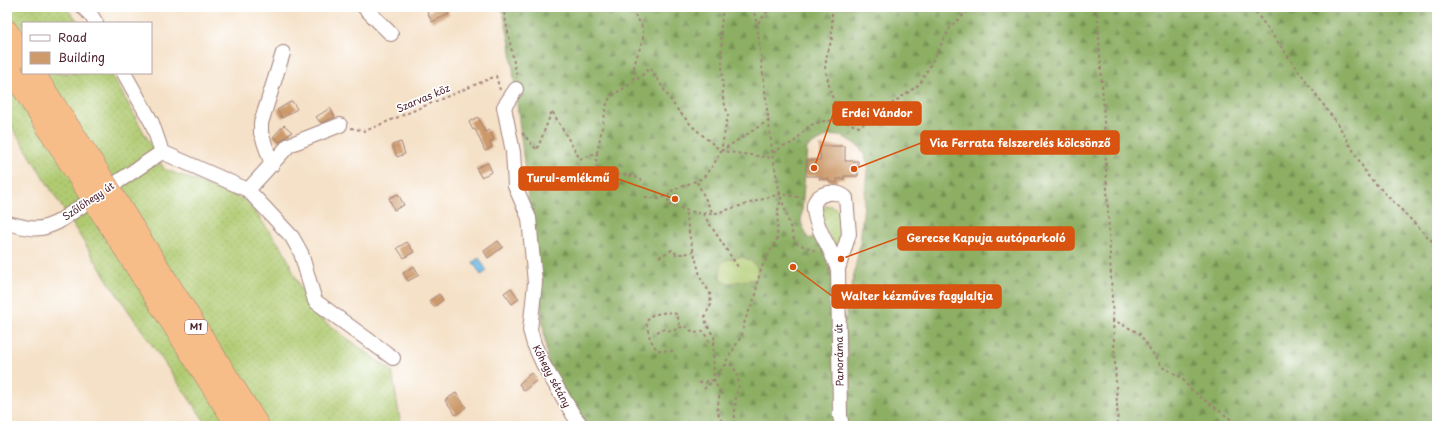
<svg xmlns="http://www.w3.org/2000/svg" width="1444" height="433" font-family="'Playpen Sans',sans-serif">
  <defs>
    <pattern id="grass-dots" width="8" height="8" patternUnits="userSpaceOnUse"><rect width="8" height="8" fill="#b0cb71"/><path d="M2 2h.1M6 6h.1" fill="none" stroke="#99ae62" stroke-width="1.8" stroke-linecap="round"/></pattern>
    <pattern id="forest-firs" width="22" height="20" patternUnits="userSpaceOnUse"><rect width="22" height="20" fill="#8caf63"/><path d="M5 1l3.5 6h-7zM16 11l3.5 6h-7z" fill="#748e52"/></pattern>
    <pattern id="water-ripples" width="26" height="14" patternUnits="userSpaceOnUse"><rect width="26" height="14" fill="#6cbbe6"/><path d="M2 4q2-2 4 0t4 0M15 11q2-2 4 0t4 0" fill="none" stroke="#5fa0c5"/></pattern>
  </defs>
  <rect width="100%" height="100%" fill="#fff"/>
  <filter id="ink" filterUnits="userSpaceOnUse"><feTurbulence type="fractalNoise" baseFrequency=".025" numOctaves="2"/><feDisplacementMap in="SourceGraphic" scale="8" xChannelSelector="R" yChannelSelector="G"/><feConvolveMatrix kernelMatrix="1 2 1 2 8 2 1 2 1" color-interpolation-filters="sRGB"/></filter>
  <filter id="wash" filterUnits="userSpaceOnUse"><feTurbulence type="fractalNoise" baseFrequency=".012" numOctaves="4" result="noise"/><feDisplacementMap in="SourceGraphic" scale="16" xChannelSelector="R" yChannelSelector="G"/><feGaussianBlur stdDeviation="0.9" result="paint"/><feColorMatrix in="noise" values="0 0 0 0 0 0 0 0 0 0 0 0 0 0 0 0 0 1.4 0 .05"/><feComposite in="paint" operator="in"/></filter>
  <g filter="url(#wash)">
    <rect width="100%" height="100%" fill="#f5e1c7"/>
    <!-- grass -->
    <path fill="url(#grass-dots)" stroke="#7d754e" d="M 7,7 L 65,7 L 80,23 L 23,23 L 23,73 L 111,73 L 164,169 L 246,200 L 284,251 L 311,312 L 392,371 L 401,426 L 208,426 L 110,284 L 7,119 Z
      M 825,206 C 846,203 845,233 838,245 L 835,246 L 821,221 L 821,211 Z"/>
    <!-- forest -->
    <path fill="url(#forest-firs)" stroke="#6b6747" fill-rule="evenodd" d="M 502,7 L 1437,7 L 1437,426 L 587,426 L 549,374 L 510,44 ZM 830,135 L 844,137 L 860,147 L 868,163 L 860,243 L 845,322 L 833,278 L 818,236 L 808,239 L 801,222 L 807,147 Z"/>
    <!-- green -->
    <path fill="#b0cb71" stroke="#7d754e" d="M 740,257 C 751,259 762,266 756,279 L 729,283 L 722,281 L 720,276 L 721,264 L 725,260 Z"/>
    <!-- water -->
    <path fill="url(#water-ripples)" stroke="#5b6d88" d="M 479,258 L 487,271 L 481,275 L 473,262 Z"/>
    <g id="blocks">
      <!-- building -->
      <path fill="#cc9a6b" d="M 437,7 L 445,7 L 449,14 L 432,22 L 427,12 Z
        M 292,101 L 297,109 L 282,118 L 277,110 Z
        M 330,108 L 335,117 L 321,123 L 316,117 Z
        M 478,117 L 485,132 L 489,130 L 494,140 L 490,142 L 492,147 L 485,151 L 475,129 L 473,130 L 469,122 Z
        M 284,125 L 292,132 L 280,142 L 273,137 Z
        M 401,142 L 405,154 L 397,157 L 392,145 Z
        M 820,146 L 845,146 L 845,161 L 858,161 L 858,176 L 844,176 L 844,179 L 837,179 L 837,183 L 829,182 L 829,179 L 819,179 L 820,176 L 806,176 L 806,160 L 820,160 Z
        M 488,163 L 492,172 L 481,177 L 476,168 Z
        M 398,194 L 404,205 L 394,210 L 389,198 Z
        M 498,241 L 503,247 L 488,258 L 484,251 Z
        M 407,242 L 414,252 L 404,258 L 397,248 Z
        M 414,266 L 419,275 L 408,281 L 403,273 Z
        M 511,288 L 519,299 L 512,304 L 504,293 Z
        M 439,294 L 443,300 L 434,307 L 429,301 Z
        M 531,373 L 537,380 L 524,391 L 519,384 Z
        M 456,393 L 466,407 L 456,415 L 445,400 Z"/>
    </g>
  </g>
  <g filter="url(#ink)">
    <use href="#blocks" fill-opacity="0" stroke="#a08079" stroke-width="1"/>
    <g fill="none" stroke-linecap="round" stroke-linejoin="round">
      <defs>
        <path id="minor" d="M 83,7 L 91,15 L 96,23
          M 364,7 L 391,34
          M 124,73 L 152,123 L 162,152
          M 516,89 L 504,107 L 513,152 L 515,186 L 529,218 L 535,283 L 530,330 L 534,344 L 543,364 L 574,416 L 582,426
          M 162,152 L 248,190 L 289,145 L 340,125
          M 272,165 L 261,133 L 261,123 L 283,53
          M 248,190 L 292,237 L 301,253 L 315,301 L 393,358
          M 7,223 C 29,228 36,233 58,222 L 162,152
          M 838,269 C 835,262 832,254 828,246 C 822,235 815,222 814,209 C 812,193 836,188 846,198 L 849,234 L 838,269 L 840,416 L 842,426"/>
        <path id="highway" d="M 7,30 L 23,56
          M 7,64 L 72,167
          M 34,73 L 90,158
          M 134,228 L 259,426
          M 116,236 L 237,426"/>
      </defs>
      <!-- minor casing -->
      <use href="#minor" stroke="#a08079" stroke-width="16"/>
      <!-- highway casing -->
      <use href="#highway" stroke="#a08079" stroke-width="22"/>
      <!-- path -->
      <path stroke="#a08079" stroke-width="2" stroke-dasharray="3 3" stroke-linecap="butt" d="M 503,7 L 517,78
        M 625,7 C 628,11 634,14 637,18 C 648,32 642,42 637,56 C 634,65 633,73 634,82
        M 723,7 L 721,26 L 723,98 L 728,115 L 721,151 L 714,164 L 703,178 L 669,192 L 668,205 L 697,213 L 713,214 L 780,194 L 804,198
        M 753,7 L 757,25 L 773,158 L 780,194 L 794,239 L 798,244 L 816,251
        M 832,7 L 832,38 L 827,55 L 825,67 L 830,90 L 840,120
        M 1097,7 L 1103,100 L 1113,320 L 1139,333 L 1162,367 L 1181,377 L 1190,389 L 1233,421 L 1243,426
        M 1252,7 L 1339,126 L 1368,176 L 1437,246
        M 758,23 L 771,7
        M 351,128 L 365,131 L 496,76 L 500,90
        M 522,133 L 537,150 L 552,111 L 580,159 L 597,153 L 607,103 L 611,96 L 634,82 L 650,68 L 676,108 L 693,127 L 721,151 L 773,158
        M 721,151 L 769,120
        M 597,153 C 595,164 597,173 603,183 C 617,171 626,173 642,180
        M 773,153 L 783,146 L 793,143 L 804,131 L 811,125 L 824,121 L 840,120 L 859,127 L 920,84 L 951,26 L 967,12 L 969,7
        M 697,182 L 713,214
        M 645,197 L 658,199 L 668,195
        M 703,214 L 738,267
        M 659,257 L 672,250 L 676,254 L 685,254 L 693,251
        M 1113,320 L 1118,426
        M 657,332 L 663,329 L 672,331 L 684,326 L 695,333 L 703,331 L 709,341 L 713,343 L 716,341 L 706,323 L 705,315 L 711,305 L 710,293 L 701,279 L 690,238 L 685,210
        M 713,343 L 714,380 L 720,392 L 717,411 L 724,426
        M 673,351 L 657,350 L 650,339 L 646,322 L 652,315 L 667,312 L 677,314 L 680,327
        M 724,365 L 732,365 L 737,373 L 739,386 L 736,395 L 734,426
        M 699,383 L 714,380
        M 704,389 L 717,377 L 742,335 L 745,320 L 756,295 L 757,283 L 762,267 L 777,239 L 778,210 L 781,199"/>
      <!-- minor -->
      <use href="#minor" stroke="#fff" stroke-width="14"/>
      <!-- highway -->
      <use href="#highway" stroke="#f7bd88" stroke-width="21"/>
      <defs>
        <path id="highway-bridge" d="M 90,158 L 134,228
          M 72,167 L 116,236"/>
      </defs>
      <!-- highway-bridge casing -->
      <use href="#highway-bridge" stroke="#a08079" stroke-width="22" stroke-linecap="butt"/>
      <!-- highway-bridge -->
      <use href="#highway-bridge" stroke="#f7bd88" stroke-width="21"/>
    </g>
  </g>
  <g text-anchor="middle" stroke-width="3.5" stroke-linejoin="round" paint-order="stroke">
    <!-- shield labels -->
    <rect fill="#fff" stroke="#80626b" stroke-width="1" x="185" y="320" width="22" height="14" rx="3"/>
    <g font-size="9" font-weight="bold" fill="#4a1f2b">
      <text x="196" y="330">M1</text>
    </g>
    <!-- street labels -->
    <g font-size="10" fill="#4a1f2b" stroke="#fff">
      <text transform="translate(423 98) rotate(-23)" y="4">Szarvas köz</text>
      <text transform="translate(88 201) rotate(-34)" y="4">Szőlőhegy út</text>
      <text transform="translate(839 355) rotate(-91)" y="4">Panoráma út</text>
      <text transform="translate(552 376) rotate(62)" y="4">Kőhegy sétány</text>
    </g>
  </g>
  <!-- callouts -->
  <path fill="none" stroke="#d8530f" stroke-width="1.5" d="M814 168L833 114M854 169L921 143M675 199L618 179M841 259L898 238M793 267L832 296"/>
  <g fill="#d8530f" stroke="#fff" stroke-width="1.5">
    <circle cx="814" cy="168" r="4"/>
    <circle cx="854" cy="169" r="4"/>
    <circle cx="675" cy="199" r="4"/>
    <circle cx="841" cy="259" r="4"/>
    <circle cx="793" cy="267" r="4"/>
  </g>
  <g fill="#d8530f" stroke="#d8530f" stroke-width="1.5">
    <rect x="833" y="102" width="88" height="23" rx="4"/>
    <rect x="921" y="131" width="198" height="23" rx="4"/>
    <rect x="519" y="167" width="99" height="23" rx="4"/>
    <rect x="898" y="227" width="176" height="23" rx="4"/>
    <rect x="832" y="285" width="169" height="23" rx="4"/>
  </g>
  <g font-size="11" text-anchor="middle" font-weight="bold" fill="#fff">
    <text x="877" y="117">Erdei Vándor</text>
    <text x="1020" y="147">Via Ferrata felszerelés kölcsönző</text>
    <text x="568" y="182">Turul-emlékmű</text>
    <text x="986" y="242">Gerecse Kapuja autóparkoló</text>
    <text x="917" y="300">Walter kézműves fagylaltja</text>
  </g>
  <!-- margin -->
  <rect width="1444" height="433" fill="none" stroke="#fff" stroke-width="24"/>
  <!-- legend -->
  <rect x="22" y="22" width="130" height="52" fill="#ffffff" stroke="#b7a5aa"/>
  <rect x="30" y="35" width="20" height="6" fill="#ffffff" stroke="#b7a5aa"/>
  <text x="58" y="42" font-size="12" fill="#4a1f2b">Road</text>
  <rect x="30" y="52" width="20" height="12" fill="#cc9a6b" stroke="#b7a5aa"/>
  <text x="58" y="62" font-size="12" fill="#4a1f2b">Building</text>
</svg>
